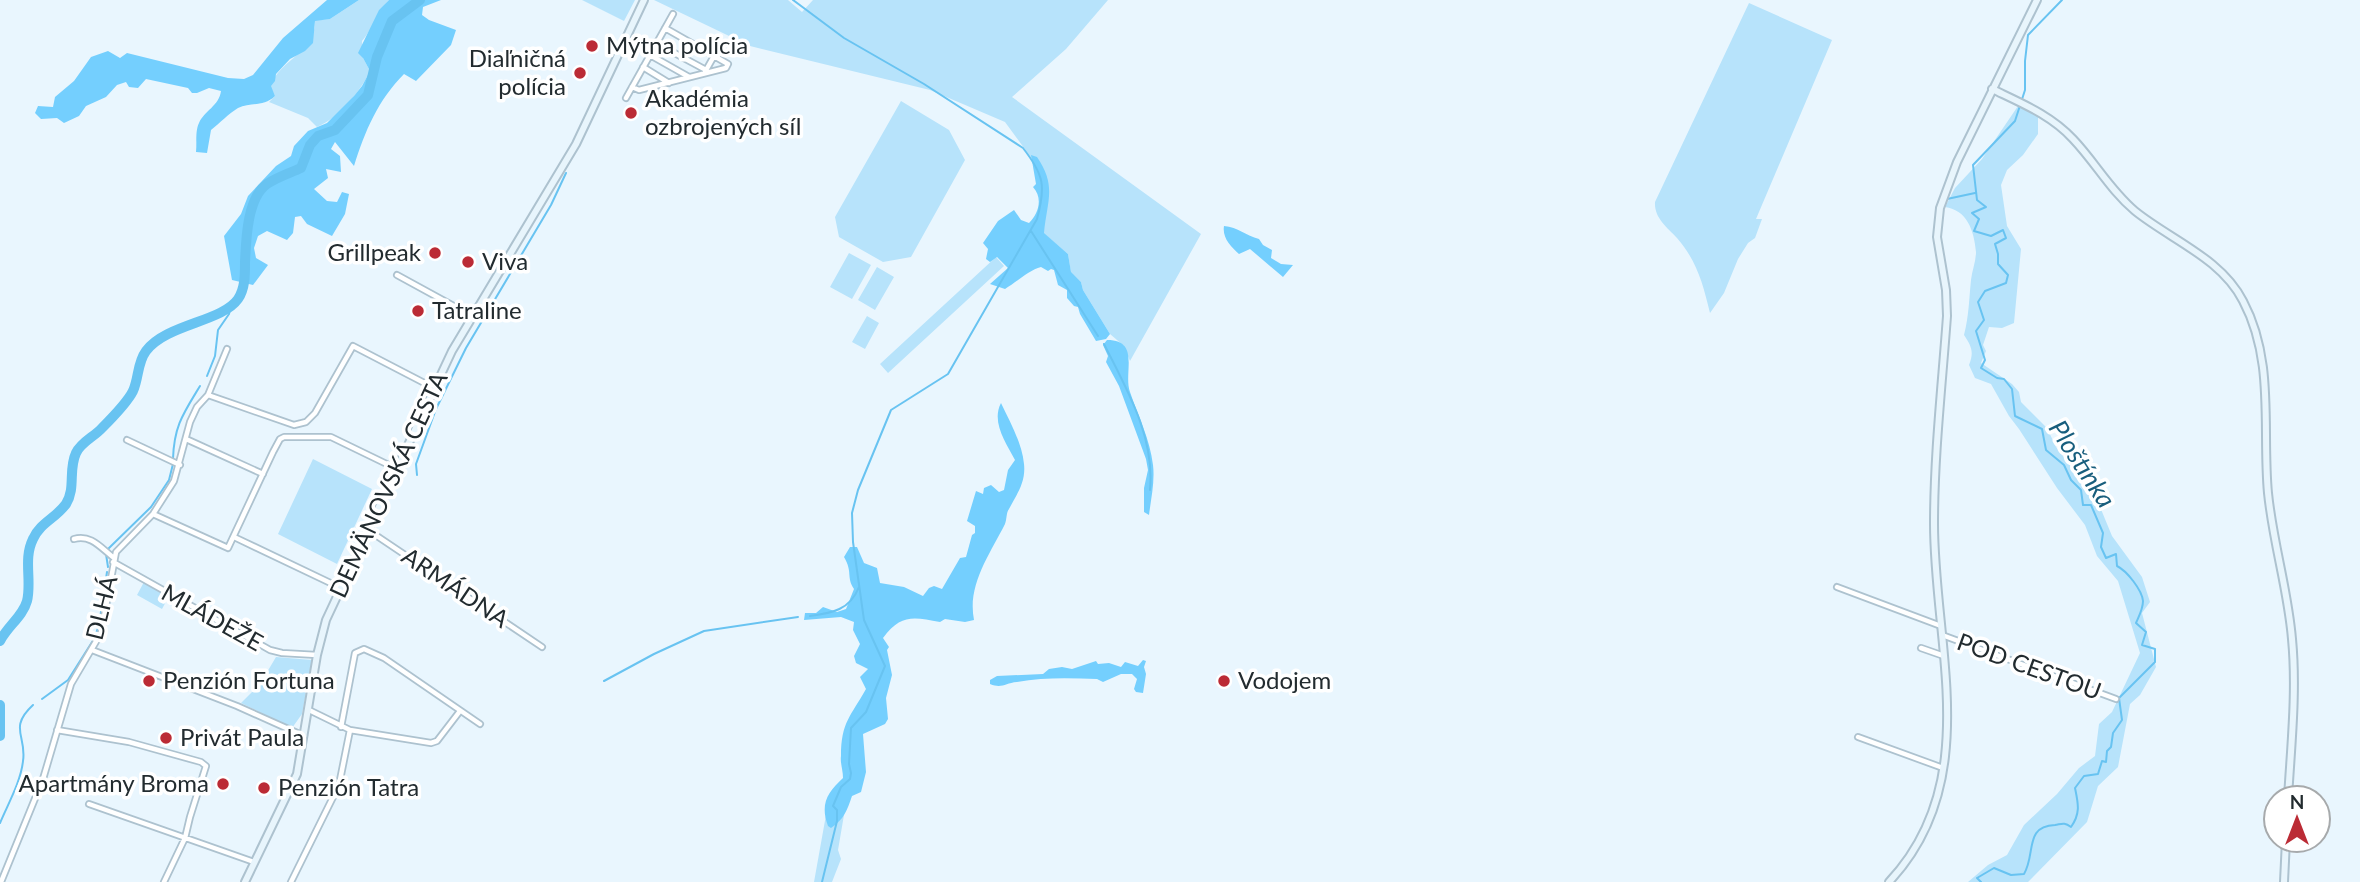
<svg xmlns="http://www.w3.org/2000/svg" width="2360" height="882" font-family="Lato,sans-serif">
  <rect width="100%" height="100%" fill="#e9f6fe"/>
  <!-- green -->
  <path fill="#b7e3fb" d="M 359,0 L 389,0 C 376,13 373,29 362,41 L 363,58 L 370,71 C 360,92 339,118 317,127 L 308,118 L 269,102 L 275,96 L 270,86 C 282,57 316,53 315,20 L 330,19 Z
    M 582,0 L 635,0 L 624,21 Z
    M 654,0 L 788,0 L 802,12 L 813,0 L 1108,0 L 1066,49 L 1012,97 L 1201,234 L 1130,361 L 1124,346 L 1110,334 L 1083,290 L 1081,282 L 1071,273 L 1068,254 L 1041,231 L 1044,175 L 1005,122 L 930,90 L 750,46 Z
    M 1749,3 L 1832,40 L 1756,219 L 1762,219 L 1755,238 L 1748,243 L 1738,259 L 1724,293 L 1710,313 C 1703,284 1697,261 1677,238 C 1667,227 1654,218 1655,202 Z
    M 901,101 L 949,130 L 965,160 L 911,257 L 883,262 L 839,237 L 835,217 Z
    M 2018,106 L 2038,116 L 2038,134 L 2023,155 L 2007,170 L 2001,185 L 2007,226 L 2021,249 L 2014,323 L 2002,328 L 1989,327 L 1983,345 L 1986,351 L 1981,363 L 2012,384 L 2019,392 L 2021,402 L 2047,428 L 2056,447 L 2098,502 L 2112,536 L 2142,577 L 2150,602 L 2142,613 L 2156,667 L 2140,695 L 2130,704 L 2118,767 L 2098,786 L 2087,822 L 2028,882 L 1968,882 L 1988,865 L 2007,855 L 2024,825 L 2057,794 L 2079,768 L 2095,756 L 2099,724 L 2112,712 L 2140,653 L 2118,581 L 2097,556 L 2085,525 L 2057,488 L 2019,429 L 2009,416 L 1991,384 L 1975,378 L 1969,365 C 1974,352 1972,347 1964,335 C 1969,316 1969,299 1971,280 C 1972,271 1976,261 1976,252 C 1974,230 1967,210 1945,207 L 1955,188 L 1982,159 Z
    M 849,253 L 871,265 L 852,299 L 830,287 Z
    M 996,257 L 1004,266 L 888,373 L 880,364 Z
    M 877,267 L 894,277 L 875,310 L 858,300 Z
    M 867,316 L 879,323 L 865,349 L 852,342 Z
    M 313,459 L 372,489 L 337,564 L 278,534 Z
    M 144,582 L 169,596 L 162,609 L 137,595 Z
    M 276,657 L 312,660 L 302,714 L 292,728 L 241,703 L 260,684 Z
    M 826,815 L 844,815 L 838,850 L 841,859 L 832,882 L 814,882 Z"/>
  <!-- forest -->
  <path fill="#74cffe" d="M 327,0 L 359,0 L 330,19 L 315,21 L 313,43 L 305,51 L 290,59 L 276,74 L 275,81 L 271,86 L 275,96 C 264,107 250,102 238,108 C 228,114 220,123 211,130 L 207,153 L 196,152 C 197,143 195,131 199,123 C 204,111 219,106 221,91 L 209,88 L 197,93 L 192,93 L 188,88 L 146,79 L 138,88 L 129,87 L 126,82 L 117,85 L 106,97 L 86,106 L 79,116 L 64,123 L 57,118 L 41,119 L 35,113 L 38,106 L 53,107 L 55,97 L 74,81 L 91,57 L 108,51 L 120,58 L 127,53 L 228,78 L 244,79 L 253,75 L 283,38 Z
    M 389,0 L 441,0 L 423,7 L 422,15 L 429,20 L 456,30 L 451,45 L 416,81 L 404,74 C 378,100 365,131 354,166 L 335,142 L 331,149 L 340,156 L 341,172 L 326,169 L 328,178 L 314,189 L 327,201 L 337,202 L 342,192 L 349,194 L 345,214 L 332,236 L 307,224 L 301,216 L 295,217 L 293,233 L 287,240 L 267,231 L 258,236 L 254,248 L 256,258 L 268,265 L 253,285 L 232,280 L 224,236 L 241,214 L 248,196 L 276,166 L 291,156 L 294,146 L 308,131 L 327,123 L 354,96 L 362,86 L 370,71 L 363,58 L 358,53 L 379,10 Z
    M 1031,155 L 1037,157 C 1057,186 1047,201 1044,233 L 1068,254 L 1071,272 L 1081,282 L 1083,290 L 1110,334 L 1106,339 L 1096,341 L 1080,314 L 1078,307 L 1074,306 L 1067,298 L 1067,290 L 1058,285 L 1054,270 L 1051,269 L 1048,271 L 1041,267 C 1029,270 1017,282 1005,289 L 990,284 L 1008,268 L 997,257 L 990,262 L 986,259 L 988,249 L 983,243 L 998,221 L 1014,210 L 1021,220 L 1029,223 C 1039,213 1043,198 1033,187 L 1036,184 Z
    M 1224,226 C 1238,227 1246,236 1259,239 L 1263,245 L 1272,250 L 1271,258 L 1281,264 L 1293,265 L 1283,277 L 1250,249 L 1239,254 C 1231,247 1222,238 1224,226 Z
    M 1107,340 C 1141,340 1123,373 1130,392 C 1138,416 1150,439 1153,465 C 1155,481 1151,499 1149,515 L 1144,512 L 1144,488 L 1148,470 L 1146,459 L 1119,386 L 1106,362 L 1108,356 L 1103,345 Z
    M 1001,403 C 1010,422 1022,443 1024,464 C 1026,482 1017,494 1009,509 C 1006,513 1007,519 1005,524 C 990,554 967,585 974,620 L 965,622 L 945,619 L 940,622 C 913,617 901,614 883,638 L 889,647 L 887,650 L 892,675 L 886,698 L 888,719 L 885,724 L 863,734 L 866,772 L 861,792 L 852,796 C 847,811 844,819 831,828 L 828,826 C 820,804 827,793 843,778 C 843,770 840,763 841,756 C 841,722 851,716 866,689 L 860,677 L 868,669 L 856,663 L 854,656 L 860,644 L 853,630 L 854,622 L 841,617 L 804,620 L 805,613 L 816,613 L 823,607 L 837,612 L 846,609 L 854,589 C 846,577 853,572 844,557 L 850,547 L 857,547 L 864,563 L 877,568 L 880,583 L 904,587 L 923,596 L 929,588 L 934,586 L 942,589 L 960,558 L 966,557 L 972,535 L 975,533 L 975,526 L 967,521 L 976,491 L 983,494 L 984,488 L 991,485 L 999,492 L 1004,490 L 1008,470 L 1015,460 C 1006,443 991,422 1001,403 Z
    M 1143,660 L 1146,661 L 1144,667 L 1146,674 L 1143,693 L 1136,692 L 1134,689 L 1137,679 L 1132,674 L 1121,674 L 1103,682 L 1097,679 C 1071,678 1043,677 1017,682 C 1005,683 1002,689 990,684 L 990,680 L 997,676 L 1043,674 L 1049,669 L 1062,667 L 1072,669 L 1096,661 L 1098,664 L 1109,663 L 1121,667 L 1125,662 L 1138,666 Z"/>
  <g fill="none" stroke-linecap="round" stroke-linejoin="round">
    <!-- stream -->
    <path stroke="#68c3f1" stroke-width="2" d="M 793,0 L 844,38 L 924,84 L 1023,148 C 1044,175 1046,186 1037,219 L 948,374 L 891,410 L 858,490 L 852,513 L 853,542 L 864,620 L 885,666 L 866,712 L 851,728 L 849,764 L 851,773 L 850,779 L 841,787 L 833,806 L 837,810 L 837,821 L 822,882
      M 1947,199 L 1975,193
      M 1031,231 L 1098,336
      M 1104,344 C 1127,390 1155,437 1150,490
      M 207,376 L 215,356 L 218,330 L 229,314 L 231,305
      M 173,459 C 174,426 183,414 200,386
      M 417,475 L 416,464 L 436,409 L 466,348 L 551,205 L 566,173
      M 108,549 L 151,507 L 169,480 L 173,464
      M 106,554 L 108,567
      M 810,616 C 832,613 850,610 859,587
      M 604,681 L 654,654 L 704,631 L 798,617
      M 42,699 L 68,680 L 94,639 L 99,625 L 107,572
      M 0,823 C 8,804 21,781 23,761 C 27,736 8,728 33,705
      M 1981,882 L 1977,878 L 1994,868 L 2011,875 L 2024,874 C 2036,854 2024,826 2055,825 C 2062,824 2064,822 2071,827 C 2081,813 2078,803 2075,788 L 2084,776 L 2098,774 L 2102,761 L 2106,762 L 2107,751 L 2111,747 L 2113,733 L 2122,720 L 2119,698 L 2155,662 L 2155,649 L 2142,645 L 2146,632 L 2136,623 C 2139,616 2143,609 2143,601 C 2142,590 2127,571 2117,566 L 2116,554 L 2106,558 L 2101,547 L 2103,533 L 2091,505 L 2083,505 L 2081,490 L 2071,480 L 2064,465 L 2046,450 L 2042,429 L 2015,416 L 2012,389 L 2004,379 L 1997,378 L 1981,368 L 1985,360 L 1976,331 L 1984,320 L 1978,302 L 1985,291 L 2006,283 L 2008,275 L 1998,264 L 1998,254 L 1995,244 L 2006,238 L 2003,230 L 1991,236 L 1974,231 L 1979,219 L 1972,213 L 1986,207 L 1977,200 L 1973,165 L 2015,121 L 2025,90 L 2025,61 L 2028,35 L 2062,0"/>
    <!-- river -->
    <path stroke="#68c3f1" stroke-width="10" d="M 0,641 C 7,627 23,616 27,601 C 32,581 23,559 33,539 C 40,523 56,518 66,504 C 76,488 68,470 76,453 C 81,442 94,437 102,428 C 111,419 128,401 133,391 C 139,378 137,363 146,351 C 166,324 222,322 238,299 C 245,289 245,275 245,263 C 246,240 247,198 267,184 C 277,177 290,173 301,168 L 310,145 L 318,136 L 335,130 L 368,95 L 377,57 L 392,21 L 420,0
      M 0,705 L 0,736"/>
    <defs>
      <path id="street" d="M 656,43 L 706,70
        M 650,55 L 689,77
        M 643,67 L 669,83
        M 705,72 L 714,56
        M 632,87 L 639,90 L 726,68 L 728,64 L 665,28
        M 626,98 L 673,14
        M 397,275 L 472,316
        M 208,395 L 294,425 L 306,422 L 315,413 L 353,346 L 434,388
        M 186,439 L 263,474
        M 127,440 L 180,465
        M 153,514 L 228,548 L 273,452 L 280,439 L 284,437 L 331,437 L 397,469
        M 368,530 L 542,647
        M 234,537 L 341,588
        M 74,539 C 91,534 101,548 114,558
        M 113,562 L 270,650 L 282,653 L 317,655
        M 1837,587 L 1941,626
        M 1942,635 L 2116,699
        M 1921,648 L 1944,656
        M 92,650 L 237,706 L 304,736
        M 309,710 L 350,730 L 431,743 L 437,741 L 460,711
        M 341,727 L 355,653 L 364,649 L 384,658 L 480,724
        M 57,730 L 129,742 L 201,762 L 206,766 L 190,817 L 185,838 L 164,882
        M 1858,737 L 1943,768
        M 89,804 L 254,862
        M 1,882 L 43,779 L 71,684 L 101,633 L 116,552 L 153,514 L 174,481 L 190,422 L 197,407 L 208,395 L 227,349
        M 291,882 L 339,785 L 350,730"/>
      <path id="secondary" d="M 1992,89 C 2021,103 2051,115 2073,139 C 2095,162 2110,190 2135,211 C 2171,240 2221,258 2243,301 C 2275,361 2262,429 2268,493 C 2273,543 2288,590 2292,639 C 2297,691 2291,746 2288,798
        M 245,882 L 297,774 L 317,655 L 326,620 L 452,351 L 576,144 L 644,0
        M 1889,882 C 1984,781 1934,646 1934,524 C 1934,455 1942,385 1947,316 L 1946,290 L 1937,237 L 1940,208 L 1957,162 L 2037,0
        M 2284,882 L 2286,840"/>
    </defs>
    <!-- street casing -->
    <use href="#street" stroke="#adc2cf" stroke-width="8"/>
    <!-- secondary casing -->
    <use href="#secondary" stroke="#adc2cf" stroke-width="10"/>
    <!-- street -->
    <use href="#street" stroke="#fff" stroke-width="4.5"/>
    <!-- secondary -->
    <use href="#secondary" stroke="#e8f5fc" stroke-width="6"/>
  </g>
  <!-- markers -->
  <g fill="#bb2b35" stroke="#fff" stroke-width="2.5">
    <circle cx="592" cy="46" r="7"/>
    <circle cx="580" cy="73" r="7"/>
    <circle cx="631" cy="113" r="7"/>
    <circle cx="435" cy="253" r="7"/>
    <circle cx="468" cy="262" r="7"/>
    <circle cx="418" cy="311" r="7"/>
    <circle cx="149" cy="681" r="7"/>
    <circle cx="1224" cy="681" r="7"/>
    <circle cx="166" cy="738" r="7"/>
    <circle cx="223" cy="784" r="7"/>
    <circle cx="264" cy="788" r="7"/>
  </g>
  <g text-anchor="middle" stroke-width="7" stroke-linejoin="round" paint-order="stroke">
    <!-- poi labels -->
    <g font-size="24" fill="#222b2f" stroke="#fff" text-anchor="start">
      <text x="606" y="54">Mýtna polícia</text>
      <text x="566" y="67" text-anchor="end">Diaľničná<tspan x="566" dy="28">polícia</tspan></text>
      <text x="645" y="107">Akadémia<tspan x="645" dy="28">ozbrojených síl</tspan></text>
      <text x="421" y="261" text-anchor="end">Grillpeak</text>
      <text x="482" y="270">Viva</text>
      <text x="432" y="319">Tatraline</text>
      <text x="163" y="689">Penzión Fortuna</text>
      <text x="1238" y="689">Vodojem</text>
      <text x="180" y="746">Privát Paula</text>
      <text x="209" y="792" text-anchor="end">Apartmány Broma</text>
      <text x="278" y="796">Penzión Tatra</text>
    </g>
    <!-- street labels -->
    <g font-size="24" fill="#222b2f" stroke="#fff">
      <text transform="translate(389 485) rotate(-65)" y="8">DEMÄNOVSKÁ CESTA</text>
      <text transform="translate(455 588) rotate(34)" y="8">ARMÁDNA</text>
      <text transform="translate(102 608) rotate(-76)" y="8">DLHÁ</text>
      <text transform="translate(212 618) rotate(29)" y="8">MLÁDEŽE</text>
      <text transform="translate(2029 667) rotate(20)" y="8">POD CESTOU</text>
    </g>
    <!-- water labels -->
    <g font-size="26" font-style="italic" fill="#185e7d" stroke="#fff">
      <text transform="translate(2082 464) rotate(57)" y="9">Ploštínka</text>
    </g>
  </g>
  <!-- north arrow -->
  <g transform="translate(2297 819)"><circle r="33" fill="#ffffff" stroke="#a7aaac" stroke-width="2"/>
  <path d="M0-5L12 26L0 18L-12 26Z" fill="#bb2b35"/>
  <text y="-10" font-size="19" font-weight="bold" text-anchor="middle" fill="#222b2f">N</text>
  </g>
</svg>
